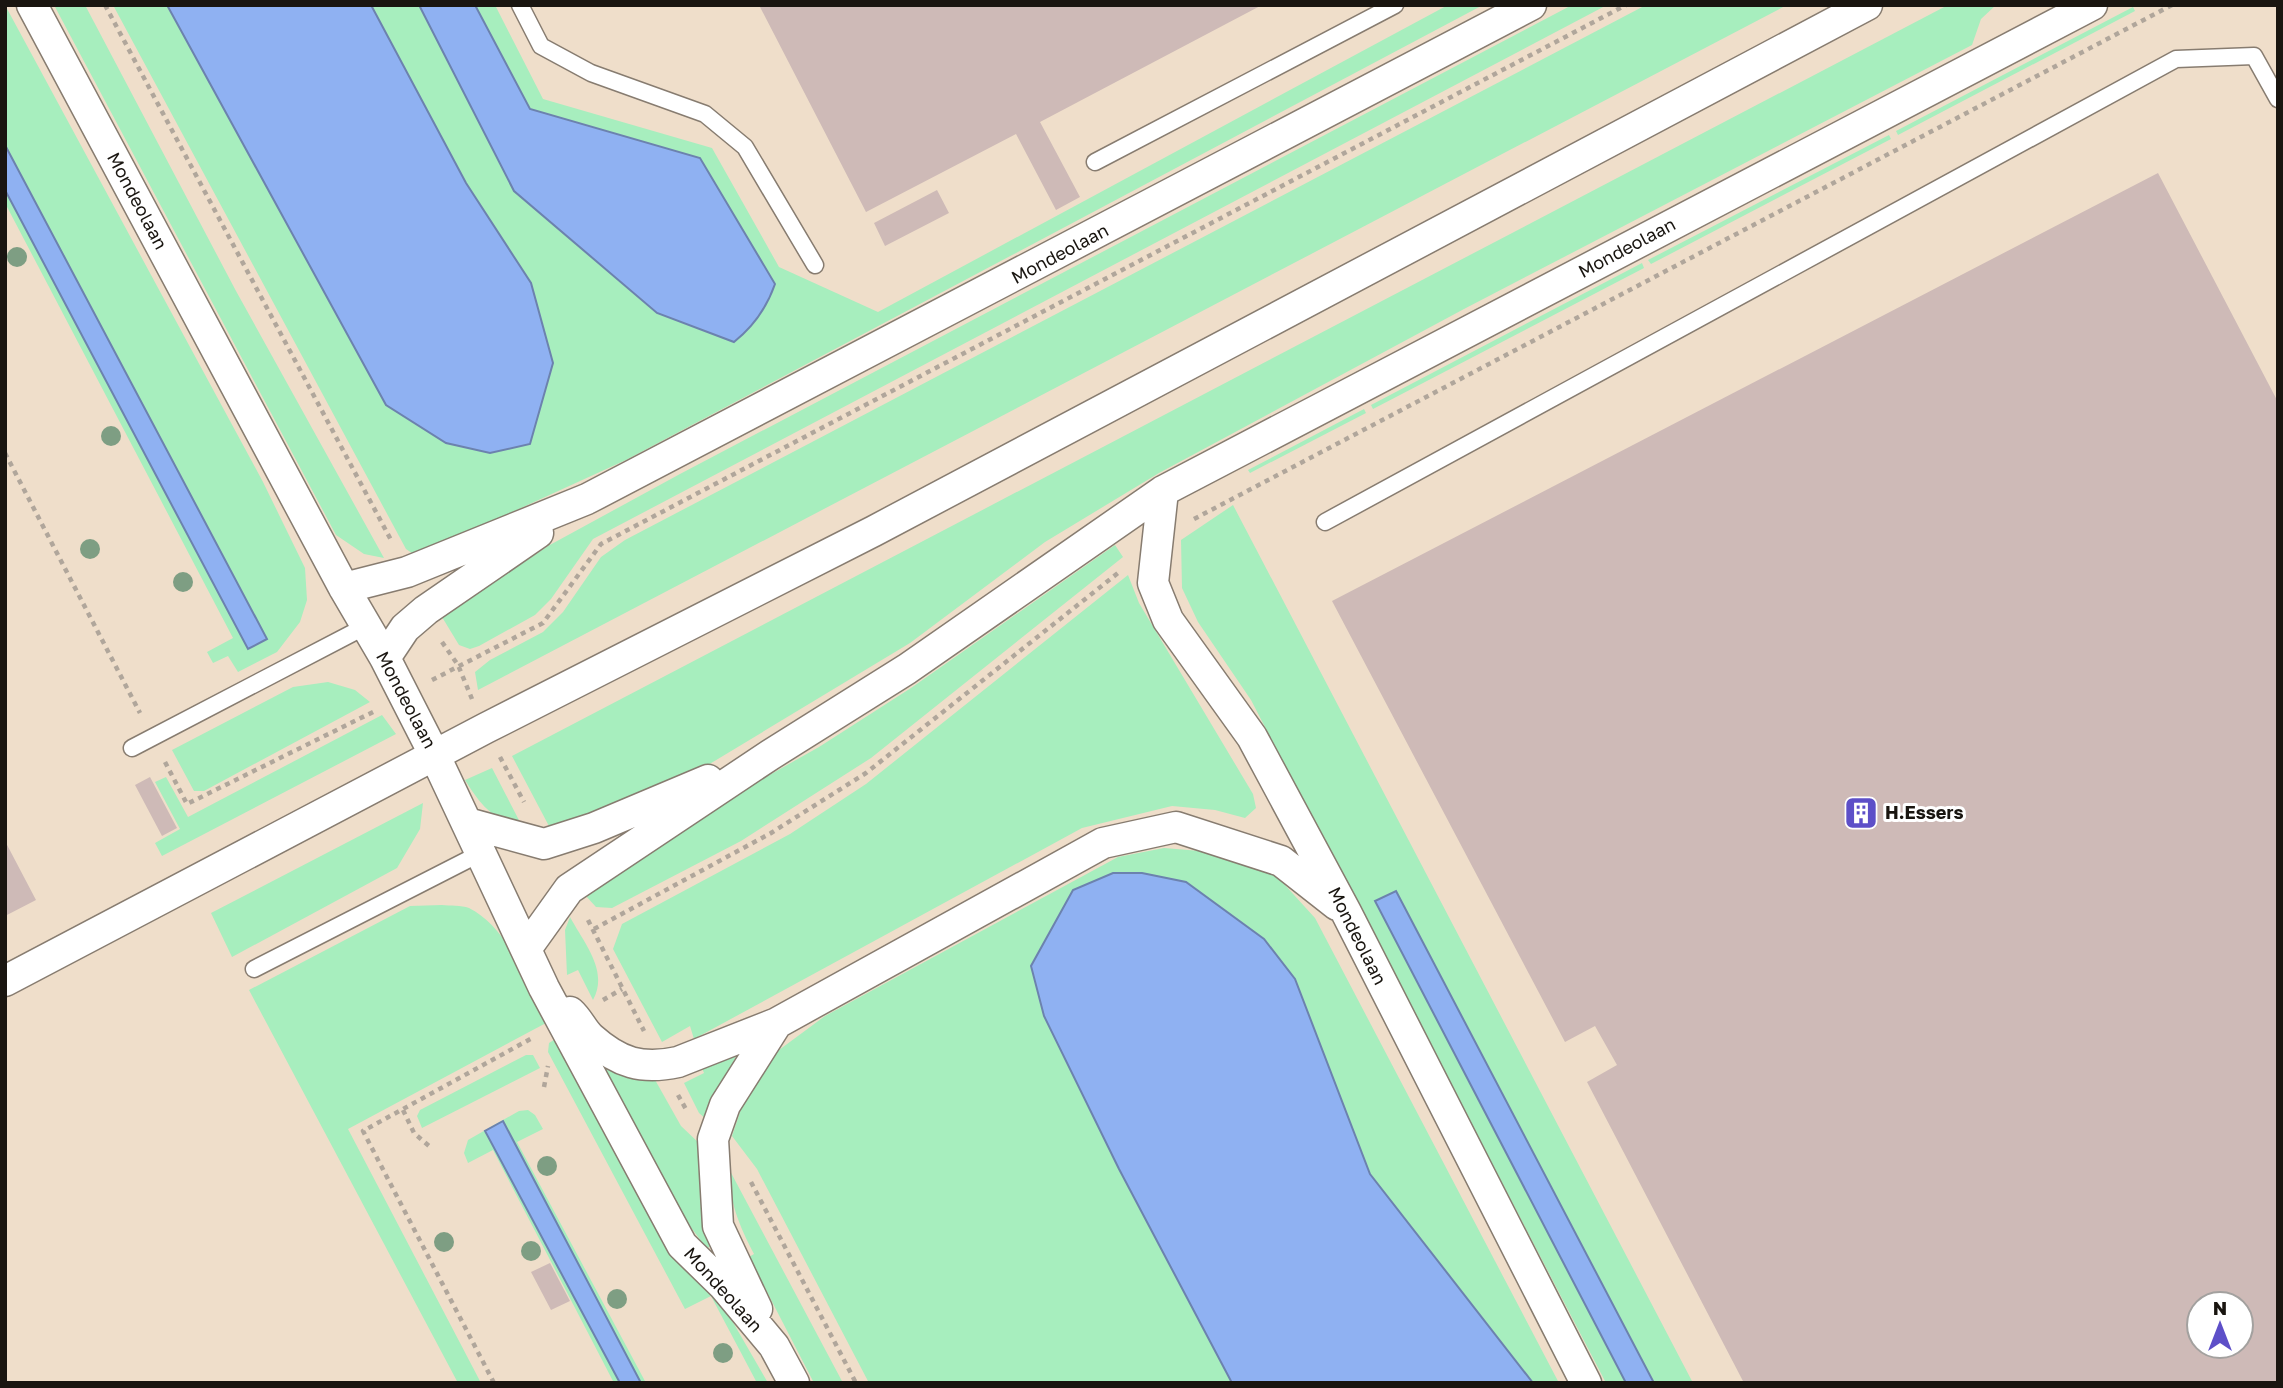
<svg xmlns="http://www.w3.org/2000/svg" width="2283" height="1388" font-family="'Golos Text',sans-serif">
  <rect width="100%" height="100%" fill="#f8ecde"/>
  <!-- built -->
  <path fill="#efdeca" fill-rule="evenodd" d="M 5,5 L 2278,5 L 2278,1383 L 5,1383 ZM 2199,1304 L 2241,1304 L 2241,1346 L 2199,1346 Z"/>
  <!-- green -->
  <path fill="#a7eebe" d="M 5,5 L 263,482 L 305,568 L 307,600 L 300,622 L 277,652 L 238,672 L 228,656 L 213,663 L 207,652 L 233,638 L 5,203 Z
    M 54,5 L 85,5 L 236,291 L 384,558 L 364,554 L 336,535 Z
    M 113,5 L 495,5 L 543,99 L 712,148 L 779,267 L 878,312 L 1448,5 L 1483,5 L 626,460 L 416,556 L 406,549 Z
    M 1572,5 L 1607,5 L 593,539 L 551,599 L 535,615 L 479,646 L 470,649 L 459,645 L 442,617 L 548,546 L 680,474 Z
    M 1646,5 L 1787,5 L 478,690 L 475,672 L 490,660 L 543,632 L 563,612 L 601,557 L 625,540 Z
    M 1948,5 L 1996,5 L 1981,19 L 1972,45 L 1464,309 L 1159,473 L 1045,542 L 910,643 L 703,768 L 550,828 L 512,756 Z
    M 2133,7 L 2135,11 L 1898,135 L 1896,131 Z
    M 1889,135 L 1891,139 L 1651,264 L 1648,260 Z
    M 1642,263 L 1644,268 L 1373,409 L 1371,405 Z
    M 1364,409 L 1366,413 L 1250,473 L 1248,470 Z
    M 1233,505 L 1693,1383 L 1606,1383 L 1251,700 L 1198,622 L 1182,588 L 1181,540 Z
    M 1115,545 L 1123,557 L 871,758 L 741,841 L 612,908 L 596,907 L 585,895 L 695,817 L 819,747 L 911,688 Z
    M 1128,575 L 1139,603 L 1253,794 L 1256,808 L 1245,818 L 1215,810 L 1172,806 L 1082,828 L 694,1039 L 690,1026 L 662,1042 L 613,949 L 622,924 L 790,834 L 866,784 Z
    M 328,682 L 355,690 L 370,702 L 204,791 L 194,791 L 172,750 L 293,687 Z
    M 382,715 L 396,734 L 162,856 L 155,843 L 180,829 L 155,782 L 166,777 L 188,817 Z
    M 492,768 L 522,826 C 493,821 480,804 465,780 Z
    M 423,803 L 420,829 L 397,868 L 232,957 L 211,913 Z
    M 1164,848 L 1212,852 L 1274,873 L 1315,918 L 1559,1383 L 869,1383 L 757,1169 L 732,1136 L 743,1103 L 761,1072 L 779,1050 L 825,1016 L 1118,857 Z
    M 442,905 C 450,906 461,905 469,908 C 510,929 527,984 546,1023 L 348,1129 L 481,1383 L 458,1383 L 249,990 L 410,906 Z
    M 570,917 C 584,943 609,971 593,1000 L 578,970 L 567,975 L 565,930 Z
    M 557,1038 L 662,1240 L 716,1293 L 768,1383 L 757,1383 L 711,1296 L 685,1309 L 548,1052 L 549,1043 Z
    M 738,1052 L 706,1119 L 699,1113 L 684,1083 L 704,1073 L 699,1061 Z
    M 526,1055 L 533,1055 L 540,1068 L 422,1128 L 417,1116 L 420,1110 Z
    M 598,1062 L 654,1078 L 681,1126 L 701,1145 L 700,1179 L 712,1244 L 707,1249 L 666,1194 Z
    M 528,1110 L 535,1115 L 543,1129 L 517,1142 L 646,1383 L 614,1383 L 493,1150 L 468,1163 L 464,1153 L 468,1140 L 519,1111 Z
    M 729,1169 L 843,1383 L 814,1383 L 749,1257 L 754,1254 C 739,1225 729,1201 729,1169 Z"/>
  <!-- water -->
  <path fill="#8fb1f2" stroke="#6c82ae" stroke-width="2" d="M 167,5 L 371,5 L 466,183 L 531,283 L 553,363 L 530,444 L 490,453 L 446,443 L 386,405 Z
    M 419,5 L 475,5 L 530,109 L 700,158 L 775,284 C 767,307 753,327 734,342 L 657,313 L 514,191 Z
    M 5,145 L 267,639 L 248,649 L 5,190 Z
    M 1113,873 L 1142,873 L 1186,882 L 1264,939 L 1295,979 L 1370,1174 L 1533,1383 L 1232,1383 L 1119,1169 L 1044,1016 L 1031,966 L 1073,890 Z
    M 1396,891 L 1654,1383 L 1626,1383 L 1375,901 Z
    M 503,1121 L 641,1383 L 620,1383 L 485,1131 Z"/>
  <!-- building -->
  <path fill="#cebab7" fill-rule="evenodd" d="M 759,5 L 1262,5 L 1040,122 L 1080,197 L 1056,210 L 1016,134 L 866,212 Z
    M 2158,173 L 2278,402 L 2278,1383 L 1744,1383 L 1587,1082 L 1617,1065 L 1595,1026 L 1565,1042 L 1332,601 ZM 2199,1304 L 2241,1304 L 2241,1346 L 2199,1346 Z
    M 937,190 L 949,213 L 885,246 L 874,223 Z
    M 150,777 L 177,828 L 162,836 L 135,785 Z
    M 5,841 L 36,900 L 5,916 Z
    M 550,1263 L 570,1301 L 551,1310 L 531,1272 Z"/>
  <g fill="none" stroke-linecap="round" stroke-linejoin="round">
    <defs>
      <path id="lane" d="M 520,5 L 541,46 L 591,73 L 705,114 L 745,147 L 815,265
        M 1095,162 L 1395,5
        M 1325,522 L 2176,59 L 2254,56 L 2278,99
        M 132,748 L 366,626
        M 254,969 L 481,853"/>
      <path id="street" d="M 32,5 L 344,588 L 385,658 L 435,756 L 544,988 L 682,1245 L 723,1285 L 774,1346 L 794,1383
        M 1163,491 L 1153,583 L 1168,620 L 1252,737 L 1346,912 L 1586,1383
        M 344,588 L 407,572 L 587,499 L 1531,5
        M 385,658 L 405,628 L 426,610 L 538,533
        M 467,823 L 544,844 L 594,828 L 708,780
        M 526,949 L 569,889 L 770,755 L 907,669 L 1163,491 L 2092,5
        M 5,981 L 486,728 L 874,531 L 1867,5
        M 570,1012 C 579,1020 583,1031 591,1038 C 619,1063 642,1070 678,1062 L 777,1023 L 1103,843 L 1176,827 L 1281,861 L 1337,905
        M 757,1309 L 718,1226 L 713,1139 L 725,1105 L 777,1023"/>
    </defs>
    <!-- lane casing -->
    <use href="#lane" stroke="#877c70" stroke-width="19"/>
    <!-- street casing -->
    <use href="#street" stroke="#877c70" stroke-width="33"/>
    <!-- path -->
    <path stroke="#b0a69b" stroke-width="4.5" stroke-dasharray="5 5" stroke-linecap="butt" d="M 105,5 L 391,540
      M 5,453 L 140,713
      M 1194,519 L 2172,5
      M 442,642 L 458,665 L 472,699
      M 432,680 L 543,623 L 601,544 L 1626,5
      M 500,757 L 524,802
      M 165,762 L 187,804 L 375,711
      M 588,920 L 644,1031
      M 594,929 L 771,833 L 866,773 L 1118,573
      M 603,1000 L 622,989
      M 544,1087 L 548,1066
      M 678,1095 L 687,1111
      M 403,1110 L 414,1133 L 429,1146
      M 751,1182 L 856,1383
      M 494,1383 L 363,1131 L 534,1037"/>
    <!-- lane -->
    <use href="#lane" stroke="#fff" stroke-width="16"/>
    <!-- street -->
    <use href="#street" stroke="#fff" stroke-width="30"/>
  </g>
  <!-- trees -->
  <g fill="#7e9e83">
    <circle cx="17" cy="257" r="10"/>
    <circle cx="111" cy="436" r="10"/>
    <circle cx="90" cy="549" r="10"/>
    <circle cx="183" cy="582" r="10"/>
    <circle cx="547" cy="1166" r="10"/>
    <circle cx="444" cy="1242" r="10"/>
    <circle cx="531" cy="1251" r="10"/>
    <circle cx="617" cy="1299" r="10"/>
    <circle cx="723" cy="1353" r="10"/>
  </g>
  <!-- icons -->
  <defs>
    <symbol id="building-square" viewBox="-11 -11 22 22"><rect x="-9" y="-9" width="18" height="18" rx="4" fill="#5d4fc8" stroke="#fff"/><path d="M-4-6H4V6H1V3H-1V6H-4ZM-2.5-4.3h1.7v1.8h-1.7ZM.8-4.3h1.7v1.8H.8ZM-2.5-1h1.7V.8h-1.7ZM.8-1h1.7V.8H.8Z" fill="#fff"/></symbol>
  </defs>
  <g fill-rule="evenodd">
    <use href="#building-square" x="1842" y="794" width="38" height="38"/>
  </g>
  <g text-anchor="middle" stroke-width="6" stroke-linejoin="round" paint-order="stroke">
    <!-- street labels -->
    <g font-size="18" fill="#191510" stroke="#fff">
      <text transform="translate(137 201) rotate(62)" y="6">Mondeolaan</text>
      <text transform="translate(1627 248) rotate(-28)" y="6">Mondeolaan</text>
      <text transform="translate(1060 254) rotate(-28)" y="6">Mondeolaan</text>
      <text transform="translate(406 700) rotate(62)" y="6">Mondeolaan</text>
      <text transform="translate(1357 936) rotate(63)" y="6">Mondeolaan</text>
      <text transform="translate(723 1290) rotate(48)" y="6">Mondeolaan</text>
    </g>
    <!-- poi labels -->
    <g font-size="18" font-weight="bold" fill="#191510" stroke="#fff" text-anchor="start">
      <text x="1885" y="819">H.Essers</text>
    </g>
  </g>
  <!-- border -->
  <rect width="2283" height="1388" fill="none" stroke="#191510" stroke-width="14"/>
  <!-- north arrow -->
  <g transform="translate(2220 1325)"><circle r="33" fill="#ffffff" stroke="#a3a19f" stroke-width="2"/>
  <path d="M0-5L12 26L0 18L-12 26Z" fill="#5d4fc8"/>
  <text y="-10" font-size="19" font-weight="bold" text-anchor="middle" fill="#191510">N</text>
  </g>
</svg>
